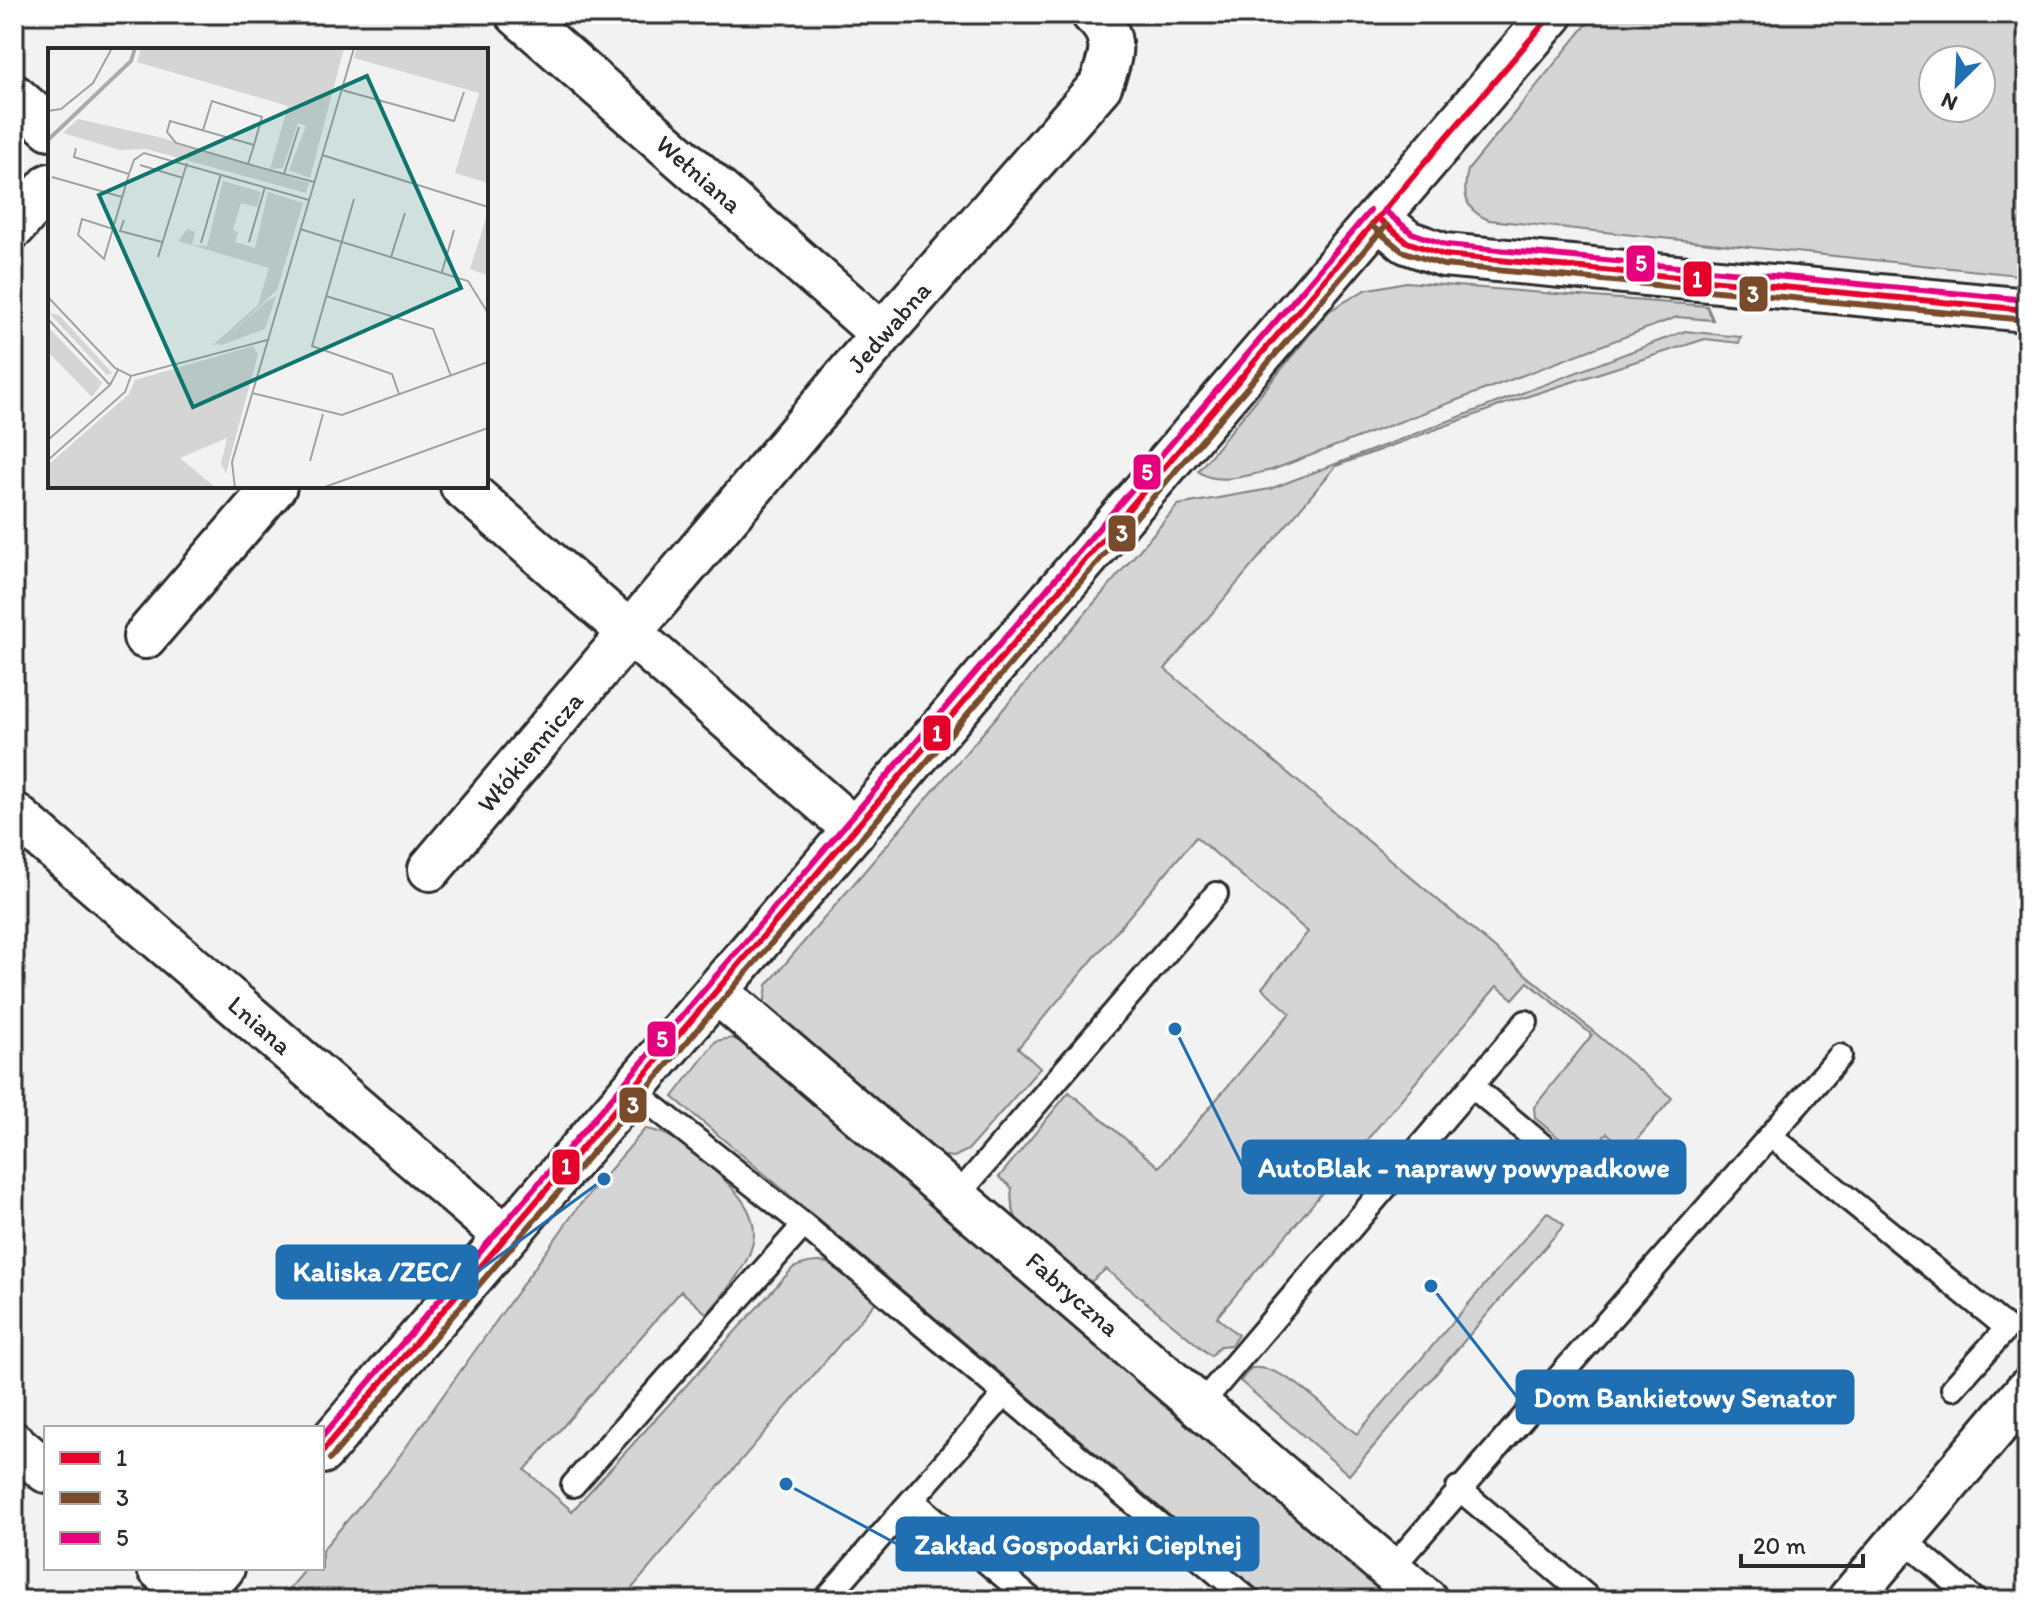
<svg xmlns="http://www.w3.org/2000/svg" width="2041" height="1614" font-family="Itim,sans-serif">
  <rect width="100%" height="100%" fill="#f2f2f2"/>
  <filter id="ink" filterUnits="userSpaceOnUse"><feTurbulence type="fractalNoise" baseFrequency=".0125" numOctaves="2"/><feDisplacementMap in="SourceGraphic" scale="16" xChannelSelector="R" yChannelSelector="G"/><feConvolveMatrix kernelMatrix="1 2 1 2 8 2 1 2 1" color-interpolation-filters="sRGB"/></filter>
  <g filter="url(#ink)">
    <!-- green -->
    <path fill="#d5d5d5" stroke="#808080" stroke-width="2" fill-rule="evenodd" d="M 1595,14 L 2027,14 L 2027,276 L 1489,220 C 1464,210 1462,194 1468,170 ZM 1981,60 L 1981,108 L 1933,108 L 1933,60 Z
      M 1406,282 L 1707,306 L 1713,320 L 1677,317 L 1272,470 C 1250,474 1217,487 1198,471 L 1329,311 L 1365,290 Z
      M 1685,331 L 1741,337 L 1739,343 L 1705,339 L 1513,401 L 1336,466 L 1165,669 L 1672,1098 L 1628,1150 L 1607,1133 L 1592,1149 L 1578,1154 L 1535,1118 L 1534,1107 L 1592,1035 L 1528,982 L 1513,999 L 1497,986 L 1217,1317 L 1238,1335 L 1231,1345 L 1220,1346 L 1211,1356 L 1106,1269 L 1086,1286 C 1055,1260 1005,1233 1012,1188 L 999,1177 L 1069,1092 L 1159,1167 L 1290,1013 L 1262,988 L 1308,932 L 1196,837 L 1018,1048 L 1040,1068 L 968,1150 L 954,1157 L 937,1155 L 764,1006 L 767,985 L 1178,505 L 1270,489 Z
      M 732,1038 L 741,1042 L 1400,1600 L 1270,1600 L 673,1097 L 716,1041 Z
      M 645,1129 C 668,1131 687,1147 704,1162 C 778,1222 762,1249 707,1314 L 681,1291 L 525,1470 L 572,1511 L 793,1268 C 832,1251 851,1273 881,1296 L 622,1600 L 280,1600 L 307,1568 L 322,1568 L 322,1550 L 386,1475 L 578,1207 Z
      M 1547,1212 L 1564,1225 L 1349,1475 L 1240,1381 L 1251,1368 C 1286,1363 1330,1414 1357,1434 Z"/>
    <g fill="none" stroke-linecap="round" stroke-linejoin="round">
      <defs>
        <path id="lane" d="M 1472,1086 L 1570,1169
          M 633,1090 L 804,1225 L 1249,1600
          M 1771,1136 L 2007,1328 L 1953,1388
          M 958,1195 L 1216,894
          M 1005,1394 L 912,1500 L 1032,1600
          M 1201,1404 L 1526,1022
          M 573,1485 L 804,1225
          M 1458,1488 L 1591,1600
          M 1902,1538 L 1975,1600
          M 1390,1570 L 1840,1056
          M 825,1600 L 912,1500"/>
        <path id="street" d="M 517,14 L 882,334
          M 14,96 L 50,128
          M 1378,218 L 1407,242 L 1444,255 L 2027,310
          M 14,227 L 50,185
          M 462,486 L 855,830
          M 145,637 L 275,486
          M 14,814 L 506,1237
          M 430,869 L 882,334 L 1100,86 C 1111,58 1119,37 1093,14
          M 717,992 L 1426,1600
          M 14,1444 L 46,1471
          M 322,1452 L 1552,14
          M 159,1568 L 196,1600
          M 196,1600 L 223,1568
          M 1849,1600 L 2027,1390"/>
      </defs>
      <!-- lane casing -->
      <use href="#lane" stroke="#2b2b2b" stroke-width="28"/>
      <!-- street casing -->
      <use href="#street" stroke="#2b2b2b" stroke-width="48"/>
      <!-- lane -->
      <use href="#lane" stroke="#fff" stroke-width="22"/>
      <!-- street -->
      <use href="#street" stroke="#fff" stroke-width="42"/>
      <defs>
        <path id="bus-1" d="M 1378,218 L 1407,242 L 1444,255 L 2027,310
          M 322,1452 L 1552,14"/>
        <path id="bus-2" d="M 1372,226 L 1402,251 L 1443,265 L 2026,320
          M 330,1459 L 1386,225"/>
        <path id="bus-3" d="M 1384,210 L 1412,233 L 1446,245 L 2027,300
          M 322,1437 L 1370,211"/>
      </defs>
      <!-- bus-1 casing -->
      <use href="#bus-1" stroke="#fff" stroke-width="12"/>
      <!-- bus-2 casing -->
      <use href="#bus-2" stroke="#fff" stroke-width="12"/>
      <!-- bus-3 casing -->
      <use href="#bus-3" stroke="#fff" stroke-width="12"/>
      <!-- bus-1 -->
      <use href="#bus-1" stroke="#e4002b" stroke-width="6"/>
      <!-- bus-2 -->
      <use href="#bus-2" stroke="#7a4b2a" stroke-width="6"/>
      <!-- bus-3 -->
      <use href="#bus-3" stroke="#e5007d" stroke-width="6"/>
    </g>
  </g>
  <g text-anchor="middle" stroke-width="6" stroke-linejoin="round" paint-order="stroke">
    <!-- street labels -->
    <g font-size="26" fill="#2b2b2b" stroke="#fff">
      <text transform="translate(699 174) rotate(41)" y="9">Wełniana</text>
      <text transform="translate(889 327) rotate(-49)" y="9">Jedwabna</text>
      <text transform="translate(530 752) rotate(-50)" y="9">Włókiennicza</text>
      <text transform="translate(260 1025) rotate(41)" y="9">Lniana</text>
      <text transform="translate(1073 1294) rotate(41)" y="9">Fabryczna</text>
    </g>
  </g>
  <!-- overview -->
  <g transform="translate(48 48)">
    <rect width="440" height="440" fill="#f2f2f2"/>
    <path d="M 93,0 L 296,0 L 262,130 L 241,122 L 258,78 L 250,75 L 235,120 L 222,121 L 240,58 L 89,14 ZM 309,0 L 440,0 L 440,135 L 407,125 L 431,45 L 306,10 ZM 30,71 L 115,90 L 261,135 L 258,145 L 98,101 L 72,102 L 15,85 ZM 175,133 L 213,144 L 209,159 L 193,155 L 185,182 L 190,184 L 187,194 L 207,200 L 220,144 L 255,155 L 229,242 L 173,295 L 165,297 L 210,257 L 221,220 L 130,193 L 139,181 L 147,184 L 144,197 L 159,198 ZM 440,164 L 440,223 L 439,227 L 422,221 ZM 228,248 L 217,281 L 170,298 L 219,253 ZM 1,265 L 11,267 L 64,325 L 59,327 ZM 0,279 L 54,335 L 44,349 L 0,304 ZM 205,298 L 210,306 L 178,425 L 173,416 L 179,390 L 132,410 L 168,440 L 0,440 L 0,417 L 81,346 L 87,332 Z" fill="#d5d5d5"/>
    <path fill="none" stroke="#ababab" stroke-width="4" d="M 0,92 L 83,13 L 87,0"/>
    <path fill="none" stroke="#a2a2a2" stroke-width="2" d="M 294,42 L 406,73 L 416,44M 0,63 L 13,61 L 45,35 L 64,0M 155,82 L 164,53 L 214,69 L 206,97M 28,100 L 26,109 L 81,126M 274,107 L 440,159M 200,116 L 206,97 L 122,73 L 119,84 L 128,95 L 200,116 L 236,126 L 266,134M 92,117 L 135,130M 236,126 L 251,79M 4,129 L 74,149M 306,151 L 264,298 L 344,326 L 351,346M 76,172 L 72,183 L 114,194M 65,181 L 34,171 L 30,187 L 56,211 L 81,126 L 86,112 L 96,105 L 261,152M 252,181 L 420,233 L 440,265M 201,194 L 217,139M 153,195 L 173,126M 110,209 L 139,115M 343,209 L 357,165M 394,224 L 406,182M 278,248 L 385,281 L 403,328M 0,249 L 67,320 L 83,328 L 219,292M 0,271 L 62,337M 204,345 L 294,367 L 440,314M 0,392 L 62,337 L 70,322M 0,412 L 77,344 L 83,328M 262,413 L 275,366M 187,440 L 184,414 L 306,0M 274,440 L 440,380"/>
    <path fill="#0f766e" fill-opacity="0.15" stroke="#0f766e" stroke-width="4" d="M 319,28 L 413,240 L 145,359 L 51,147 Z"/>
    <rect width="440" height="440" fill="none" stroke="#2b2b2b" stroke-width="4"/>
  </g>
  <!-- callouts -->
  <path fill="none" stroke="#1f6fb2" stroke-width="3" d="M1175 1029L1243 1167M604 1179L477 1272M1431 1286L1517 1397M786 1484L897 1544"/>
  <g fill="#1f6fb2" stroke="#fff" stroke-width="3">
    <circle cx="1175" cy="1029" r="8"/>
    <circle cx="604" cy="1179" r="8"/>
    <circle cx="1431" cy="1286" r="8"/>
    <circle cx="786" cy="1484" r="8"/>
  </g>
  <g fill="#1f6fb2" stroke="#1f6fb2" stroke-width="3">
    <rect x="1243" y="1141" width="442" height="52" rx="8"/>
    <rect x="277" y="1246" width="200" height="52" rx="8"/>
    <rect x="1517" y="1371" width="336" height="52" rx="8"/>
    <rect x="897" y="1518" width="361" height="52" rx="8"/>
  </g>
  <g font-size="28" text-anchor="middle" font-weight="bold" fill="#fff">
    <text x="1464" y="1177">AutoBlak - naprawy powypadkowe</text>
    <text x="377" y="1281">Kaliska /ZEC/</text>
    <text x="1685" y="1407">Dom Bankietowy Senator</text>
    <text x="1078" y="1554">Zakład Gospodarki Cieplnej</text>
  </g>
  <g stroke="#fff" stroke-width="3">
    <rect x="1625" y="244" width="31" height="39" rx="8" fill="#e5007d"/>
    <rect x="1682" y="260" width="31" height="38" rx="8" fill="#e4002b"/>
    <rect x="1738" y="275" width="31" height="38" rx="8" fill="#7a4b2a"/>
    <rect x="1132" y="453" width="30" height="38" rx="8" fill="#e5007d"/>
    <rect x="1107" y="514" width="30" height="39" rx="8" fill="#7a4b2a"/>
    <rect x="922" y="714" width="30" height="38" rx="8" fill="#e4002b"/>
    <rect x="646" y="1020" width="31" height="38" rx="8" fill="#e5007d"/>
    <rect x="618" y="1086" width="30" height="38" rx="8" fill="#7a4b2a"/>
    <rect x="551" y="1148" width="30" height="38" rx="8" fill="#e4002b"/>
  </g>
  <g font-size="22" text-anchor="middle" font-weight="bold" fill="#fff">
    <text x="1641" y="271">5</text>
    <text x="1697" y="287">1</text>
    <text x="1753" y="302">3</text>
    <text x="1147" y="480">5</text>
    <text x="1122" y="541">3</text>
    <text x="937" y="741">1</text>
    <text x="662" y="1047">5</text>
    <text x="633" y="1113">3</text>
    <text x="566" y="1174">1</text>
  </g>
  <!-- margin -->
  <rect width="2041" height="1614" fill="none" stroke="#fff" stroke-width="48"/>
  <rect x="24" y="24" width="1993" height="1566" fill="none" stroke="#2b2b2b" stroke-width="3" filter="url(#ink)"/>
  <!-- legend -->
  <rect x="44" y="1426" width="280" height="144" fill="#ffffff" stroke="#aaaaaa" stroke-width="2"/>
  <rect x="60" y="1452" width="40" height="12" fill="#e4002b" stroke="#aaaaaa" stroke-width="2"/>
  <text x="116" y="1466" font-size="24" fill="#2b2b2b">1</text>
  <rect x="60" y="1492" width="40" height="12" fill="#7a4b2a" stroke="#aaaaaa" stroke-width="2"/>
  <text x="116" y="1506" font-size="24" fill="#2b2b2b">3</text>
  <rect x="60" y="1532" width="40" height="12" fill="#e5007d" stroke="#aaaaaa" stroke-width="2"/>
  <text x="116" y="1546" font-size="24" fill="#2b2b2b">5</text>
  <!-- north arrow -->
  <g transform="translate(1957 84) rotate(204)"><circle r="38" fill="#ffffff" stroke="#aaaaaa" stroke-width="2"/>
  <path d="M0-6L14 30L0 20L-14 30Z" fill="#1f6fb2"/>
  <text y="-12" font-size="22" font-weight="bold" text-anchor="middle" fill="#2b2b2b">N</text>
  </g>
  <!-- scale -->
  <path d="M1741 1554v12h122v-12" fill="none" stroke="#2b2b2b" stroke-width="4"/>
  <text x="1753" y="1554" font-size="24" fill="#2b2b2b" stroke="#ffffff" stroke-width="6" paint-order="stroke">20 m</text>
</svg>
